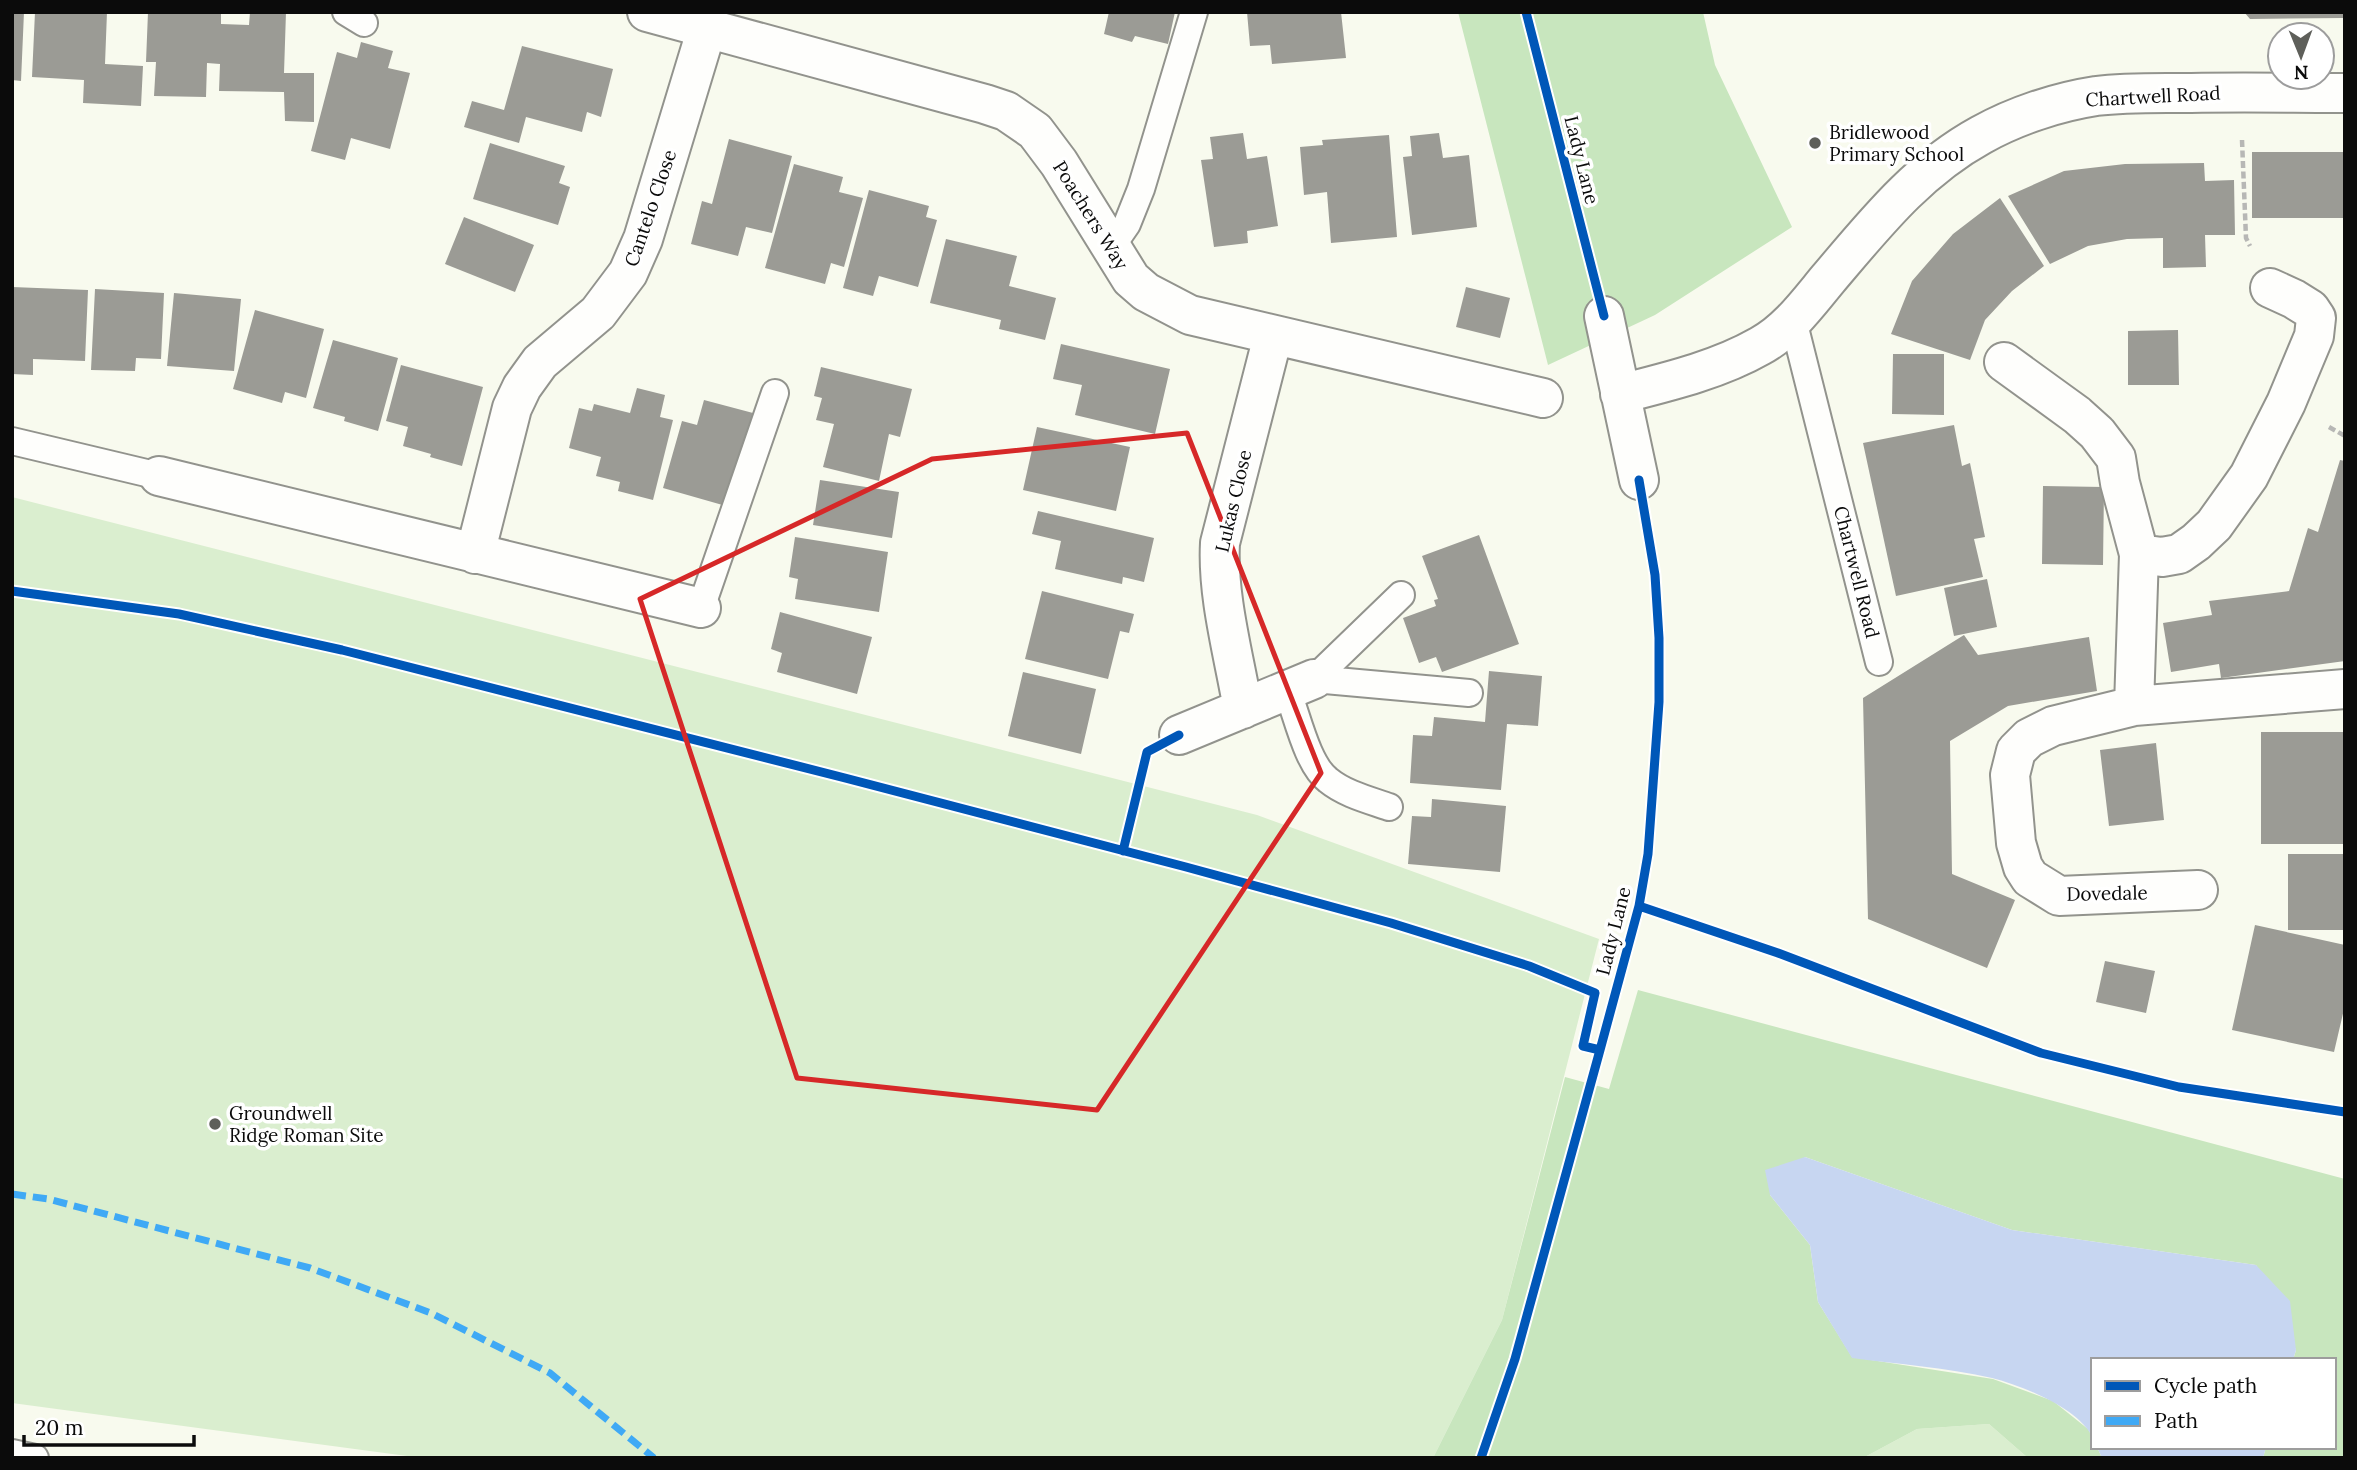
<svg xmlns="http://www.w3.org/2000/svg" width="2357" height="1470" font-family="Lora,serif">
  <rect width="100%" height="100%" fill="#f8faee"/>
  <!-- green -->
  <path fill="#daeecf" d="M 12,497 L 1257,815 L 1599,939 L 1502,1320 L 1433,1458 L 422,1458 L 12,1403 Z
    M 1989,1424 L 2028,1458 L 1863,1458 L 1917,1429 Z"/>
  <!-- forest -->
  <path fill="#c8e6be" d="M 1458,12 L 1703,12 L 1715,65 L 1792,227 L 1655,315 L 1548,365 Z
    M 1638,990 L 2345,1179 L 2345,1458 L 2263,1458 L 2266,1447 L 2334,1447 L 2334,1360 L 2293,1360 L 2296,1350 L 2256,1265 L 2012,1230 L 1805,1157 L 1770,1195 L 1810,1245 L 1818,1302 L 1852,1357 L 1993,1379 L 2053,1401 L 2088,1429 L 2093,1438 L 2093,1447 L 2097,1447 L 2102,1458 L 2028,1458 L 1989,1424 L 1917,1429 L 1863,1458 L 1433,1458 L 1502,1320 L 1565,1077 L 1609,1089 Z"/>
  <!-- water -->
  <path fill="#c7d6f1" d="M 1805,1157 L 2012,1230 L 2256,1265 L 2290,1301 L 2296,1350 L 2293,1360 L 2093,1360 L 2093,1438 C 2079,1408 2023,1386 1992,1378 C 1948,1368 1897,1364 1852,1358 L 1818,1302 L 1810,1245 L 1770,1195 L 1765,1170 Z
    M 2097,1447 L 2266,1447 L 2263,1458 L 2102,1458 Z"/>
  <!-- building -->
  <path fill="#9b9b95" d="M 12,12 L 24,12 L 21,81 L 12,80 Z
    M 35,12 L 107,12 L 105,64 L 143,66 L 141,106 L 83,103 L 84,80 L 32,77 Z
    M 148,12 L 221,12 L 221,24 L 249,25 L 250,12 L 286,12 L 284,73 L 314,73 L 314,122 L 285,121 L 284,92 L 219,91 L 220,64 L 207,63 L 206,97 L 154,96 L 156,62 L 146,62 Z
    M 1109,12 L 1175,12 L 1168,44 L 1135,36 L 1132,42 L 1104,34 Z
    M 1247,12 L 1341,12 L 1346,58 L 1272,64 L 1270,45 L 1250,46 Z
    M 2244,12 L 2343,12 L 2343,18 L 2250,19 Z
    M 361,42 L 393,51 L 388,68 L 410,73 L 390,149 L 351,138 L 345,160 L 311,151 L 337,52 L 357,58 Z
    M 522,46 L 613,69 L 601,117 L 587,112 L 582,132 L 526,117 L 519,143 L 464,127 L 472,101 L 504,110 Z
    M 1243,133 L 1247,159 L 1267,156 L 1278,226 L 1247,231 L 1248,243 L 1214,247 L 1201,160 L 1213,159 L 1210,137 Z
    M 1439,133 L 1443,158 L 1469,155 L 1477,227 L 1412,235 L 1403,157 L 1412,156 L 1410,136 Z
    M 1389,135 L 1397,237 L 1331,243 L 1327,192 L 1304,195 L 1300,147 L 1323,145 L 1322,140 Z
    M 729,139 L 792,156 L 772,233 L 746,227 L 738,256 L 691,244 L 702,201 L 712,204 Z
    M 490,143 L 565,166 L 559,183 L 570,187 L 558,225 L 473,199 Z
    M 2252,152 L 2345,152 L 2345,218 L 2252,218 Z
    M 2204,163 L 2205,181 L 2234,180 L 2235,235 L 2205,235 L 2206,267 L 2163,268 L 2163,238 L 2127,239 L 2088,246 L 2050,264 L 2008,196 L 2064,171 L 2125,164 Z
    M 794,164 L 843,177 L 839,192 L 863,198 L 844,267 L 831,263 L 825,284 L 765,268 Z
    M 869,190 L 929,206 L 926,217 L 937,220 L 918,287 L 879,276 L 873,296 L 843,288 Z
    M 2000,198 L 2044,266 L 2012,291 L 1985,320 L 1970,360 L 1891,334 L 1912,281 L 1953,234 Z
    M 464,217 L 534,245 L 515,292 L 445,264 Z
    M 946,239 L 1017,256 L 1009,286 L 1056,298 L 1045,340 L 999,329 L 1001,320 L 930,303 Z
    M 12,287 L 88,290 L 85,361 L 33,359 L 33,375 L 12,374 Z
    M 1466,287 L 1510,298 L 1500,338 L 1456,327 Z
    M 95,289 L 164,293 L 161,359 L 136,358 L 135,371 L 91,370 Z
    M 174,293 L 241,299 L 234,371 L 167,366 Z
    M 255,310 L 324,329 L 306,398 L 285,392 L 282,403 L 233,389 Z
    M 2178,330 L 2179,385 L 2128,385 L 2128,331 Z
    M 333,340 L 398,358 L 378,431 L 344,421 L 345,417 L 313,408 Z
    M 1061,344 L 1170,369 L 1155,434 L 1075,415 L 1082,385 L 1053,379 Z
    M 1893,354 L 1944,354 L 1944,415 L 1892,414 Z
    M 401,365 L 483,387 L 462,466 L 430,457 L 431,454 L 403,446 L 408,427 L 386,421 Z
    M 821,367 L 912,389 L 900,437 L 889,434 L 879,481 L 823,467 L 834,424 L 816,420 L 822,398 L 814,396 Z
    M 637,388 L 665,395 L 660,417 L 673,420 L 653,500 L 618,491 L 620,482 L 596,476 L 601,457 L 569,448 L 579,408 L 592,411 L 594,404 L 630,413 Z
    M 704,400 L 753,413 L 726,506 L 663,488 L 682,421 L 697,425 Z
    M 1954,425 L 1962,466 L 1970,463 L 1985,537 L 1974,539 L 1983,577 L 1896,596 L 1863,443 Z
    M 1037,427 L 1130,447 L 1116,511 L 1023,490 Z
    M 2340,460 L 2345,461 L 2345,661 L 2221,678 L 2219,664 L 2171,672 L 2163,623 L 2212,615 L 2209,601 L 2289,591 L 2308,528 L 2318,532 Z
    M 820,480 L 899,492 L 892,538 L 813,525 Z
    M 2043,486 L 2104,487 L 2103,565 L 2042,564 Z
    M 1038,511 L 1154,538 L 1144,582 L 1123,577 L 1122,584 L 1055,569 L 1061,541 L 1032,534 Z
    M 1479,535 L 1519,644 L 1442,672 L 1436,657 L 1419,663 L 1403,618 L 1436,606 L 1434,600 L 1438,599 L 1422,556 Z
    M 795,537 L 888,552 L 879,612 L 795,599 L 798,579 L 789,577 Z
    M 1987,579 L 1997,627 L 1954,636 L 1944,588 Z
    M 1042,591 L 1134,614 L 1129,633 L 1120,631 L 1108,679 L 1025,659 Z
    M 780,612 L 872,637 L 857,694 L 777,672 L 782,653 L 771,649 Z
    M 1964,635 L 1978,655 L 2089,637 L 2097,691 L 2008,706 L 1950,741 L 1952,874 L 2015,900 L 1987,968 L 1868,919 L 1863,698 Z
    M 1489,671 L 1542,676 L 1538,726 L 1507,724 L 1501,790 L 1410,783 L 1413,735 L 1432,736 L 1434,717 L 1485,722 Z
    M 1023,672 L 1096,689 L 1081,754 L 1008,736 Z
    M 2261,732 L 2345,732 L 2345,844 L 2261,844 Z
    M 2156,743 L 2164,820 L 2109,826 L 2100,750 Z
    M 1432,799 L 1506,806 L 1500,872 L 1408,864 L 1412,816 L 1431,817 Z
    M 2288,854 L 2344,854 L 2344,930 L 2288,930 Z
    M 2255,925 L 2345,945 L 2345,1005 L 2334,1052 L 2232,1030 Z
    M 2105,961 L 2155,971 L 2146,1013 L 2096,1002 Z"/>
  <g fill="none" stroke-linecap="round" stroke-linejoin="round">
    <defs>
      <path id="service" d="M 346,12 L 364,23
        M 1111,247 L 1127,224 L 1141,189 L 1194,12
        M 1793,320 L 1879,662
        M 12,441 L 159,476
        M 1401,595 L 1314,679 L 1469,693
        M 701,608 L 775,393
        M 1287,690 C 1297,715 1307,764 1328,780 C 1345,794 1369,800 1389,807
        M 12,1453 L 35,1458"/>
      <path id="minor" d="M 647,12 L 985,104 L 1006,111 L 1035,131 L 1059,163 L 1131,279 L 1146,292 L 1190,315 L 1543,398
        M 1604,316 L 1639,480
        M 2004,362 L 2077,415 L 2097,433 L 2116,458 L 2120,483 L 2139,554 L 2134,706
        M 1620,394 C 1667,382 1718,370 1760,346 C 1788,331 1808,303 1828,279 C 1874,225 1917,170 1981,135 C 2015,116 2057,102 2096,96 C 2127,92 2160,93 2191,93 C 2242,92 2294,93 2345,93
        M 159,476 L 701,608
        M 475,554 L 512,408 L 522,387 L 540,362 L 598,313 L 628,273 L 643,239 L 707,28
        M 2139,554 L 2162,557 L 2179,554 L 2196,542 L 2214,525 L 2249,476 L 2286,403 L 2314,336 L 2316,318 L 2310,309 L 2294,299 L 2270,288
        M 1243,709 C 1234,656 1217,596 1220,543 L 1273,336
        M 1179,735 L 1314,679
        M 2198,890 L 2059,896 L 2030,878 L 2023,867 L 2016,843 L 2010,775 L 2016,751 L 2029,738 L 2053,726 L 2134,706 L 2345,689"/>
    </defs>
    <!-- service casing -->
    <use href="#service" stroke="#92938d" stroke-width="30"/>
    <!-- minor casing -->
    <use href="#minor" stroke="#92938d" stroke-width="42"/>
    <!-- path -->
    <path stroke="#b7b7b5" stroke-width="4.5" stroke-dasharray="7 3.5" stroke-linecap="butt" d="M 2242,140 L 2246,238 L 2250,246
      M 2329,427 L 2345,436"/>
    <!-- service -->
    <use href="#service" stroke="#fefefc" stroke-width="26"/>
    <!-- minor -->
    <use href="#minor" stroke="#fefefc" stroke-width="38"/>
    <!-- quiet -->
    <path stroke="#3fa9f5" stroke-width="7" stroke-dasharray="14 7" stroke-linecap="butt" d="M 12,1194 L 48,1199 L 310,1268 L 431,1313 L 550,1373 L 654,1458"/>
    <defs>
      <path id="cycleway" d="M 1526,12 L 1604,316
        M 12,591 L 179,614 L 342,650 L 845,778 L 1186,867 L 1391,923 L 1529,966 L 1595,993 L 1583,1046 L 1600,1050
        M 1123,851 L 1147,752 L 1179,735
        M 1639,906 L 1778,953 L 2041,1053 L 2179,1087 L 2345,1112
        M 1481,1458 L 1515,1359 L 1600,1050 L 1639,906 L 1648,854 L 1659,702 L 1659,638 L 1655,575 L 1639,480"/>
    </defs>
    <!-- cycleway casing -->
    <use href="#cycleway" stroke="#fff" stroke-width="13"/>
    <!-- cycleway -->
    <use href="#cycleway" stroke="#0057b8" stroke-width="9"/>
  </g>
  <!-- marked area -->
  <path fill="none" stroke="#d62828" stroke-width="5" stroke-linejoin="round" d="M 1187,433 L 1321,773 L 1097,1110 L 797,1078 L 640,599 L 932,459 Z"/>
  <!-- markers -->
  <g fill="#5e5f5a" stroke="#fff" stroke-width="2.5">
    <circle cx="1815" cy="143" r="7"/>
    <circle cx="215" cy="1124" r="7"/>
  </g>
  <g text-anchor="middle" stroke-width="7" stroke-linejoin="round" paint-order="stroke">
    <!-- street labels -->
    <g font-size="19" fill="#0b0b0b" stroke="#fff">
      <text transform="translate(2153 96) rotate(-3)" y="7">Chartwell Road</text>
      <text transform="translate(1582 160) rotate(76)" y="7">Lady Lane</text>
      <text transform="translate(650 208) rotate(-71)" y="7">Cantelo Close</text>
      <text transform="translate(1091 215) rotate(58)" y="7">Poachers Way</text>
      <text transform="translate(1233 501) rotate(-77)" y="7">Lukas Close</text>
      <text transform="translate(1857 572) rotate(76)" y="7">Chartwell Road</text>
      <text transform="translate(2107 893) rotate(-1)" y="7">Dovedale</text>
      <text transform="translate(1613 931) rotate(-76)" y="7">Lady Lane</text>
    </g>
    <!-- poi labels -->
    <g font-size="19" fill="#0b0b0b" stroke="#fff" text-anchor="start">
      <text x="1829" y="139">Bridlewood<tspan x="1829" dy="22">Primary School</tspan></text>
      <text x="229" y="1120">Groundwell<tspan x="229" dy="22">Ridge Roman Site</tspan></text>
    </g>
  </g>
  <!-- border -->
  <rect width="2357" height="1470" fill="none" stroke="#0b0b0b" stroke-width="28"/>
  <!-- legend -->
  <rect x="2091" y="1358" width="245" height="91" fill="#ffffff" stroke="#9d9d9d" stroke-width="2"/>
  <rect x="2105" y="1381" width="35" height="10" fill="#0057b8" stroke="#9d9d9d" stroke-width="2"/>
  <text x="2154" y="1393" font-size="21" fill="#0b0b0b">Cycle path</text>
  <rect x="2105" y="1416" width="35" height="10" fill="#3fa9f5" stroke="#9d9d9d" stroke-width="2"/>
  <text x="2154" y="1428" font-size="21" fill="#0b0b0b">Path</text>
  <!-- north arrow -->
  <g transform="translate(2301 56) rotate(179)"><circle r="33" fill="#ffffff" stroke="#9d9d9d" stroke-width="2"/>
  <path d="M0-5L12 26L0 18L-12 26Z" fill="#5e5f5a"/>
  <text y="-10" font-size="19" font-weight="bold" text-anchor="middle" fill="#0b0b0b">N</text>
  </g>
  <!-- scale -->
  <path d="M24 1435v10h170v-10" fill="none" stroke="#0b0b0b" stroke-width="3.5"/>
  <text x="35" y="1435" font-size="21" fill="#0b0b0b" stroke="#ffffff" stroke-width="5" paint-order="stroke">20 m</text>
</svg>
